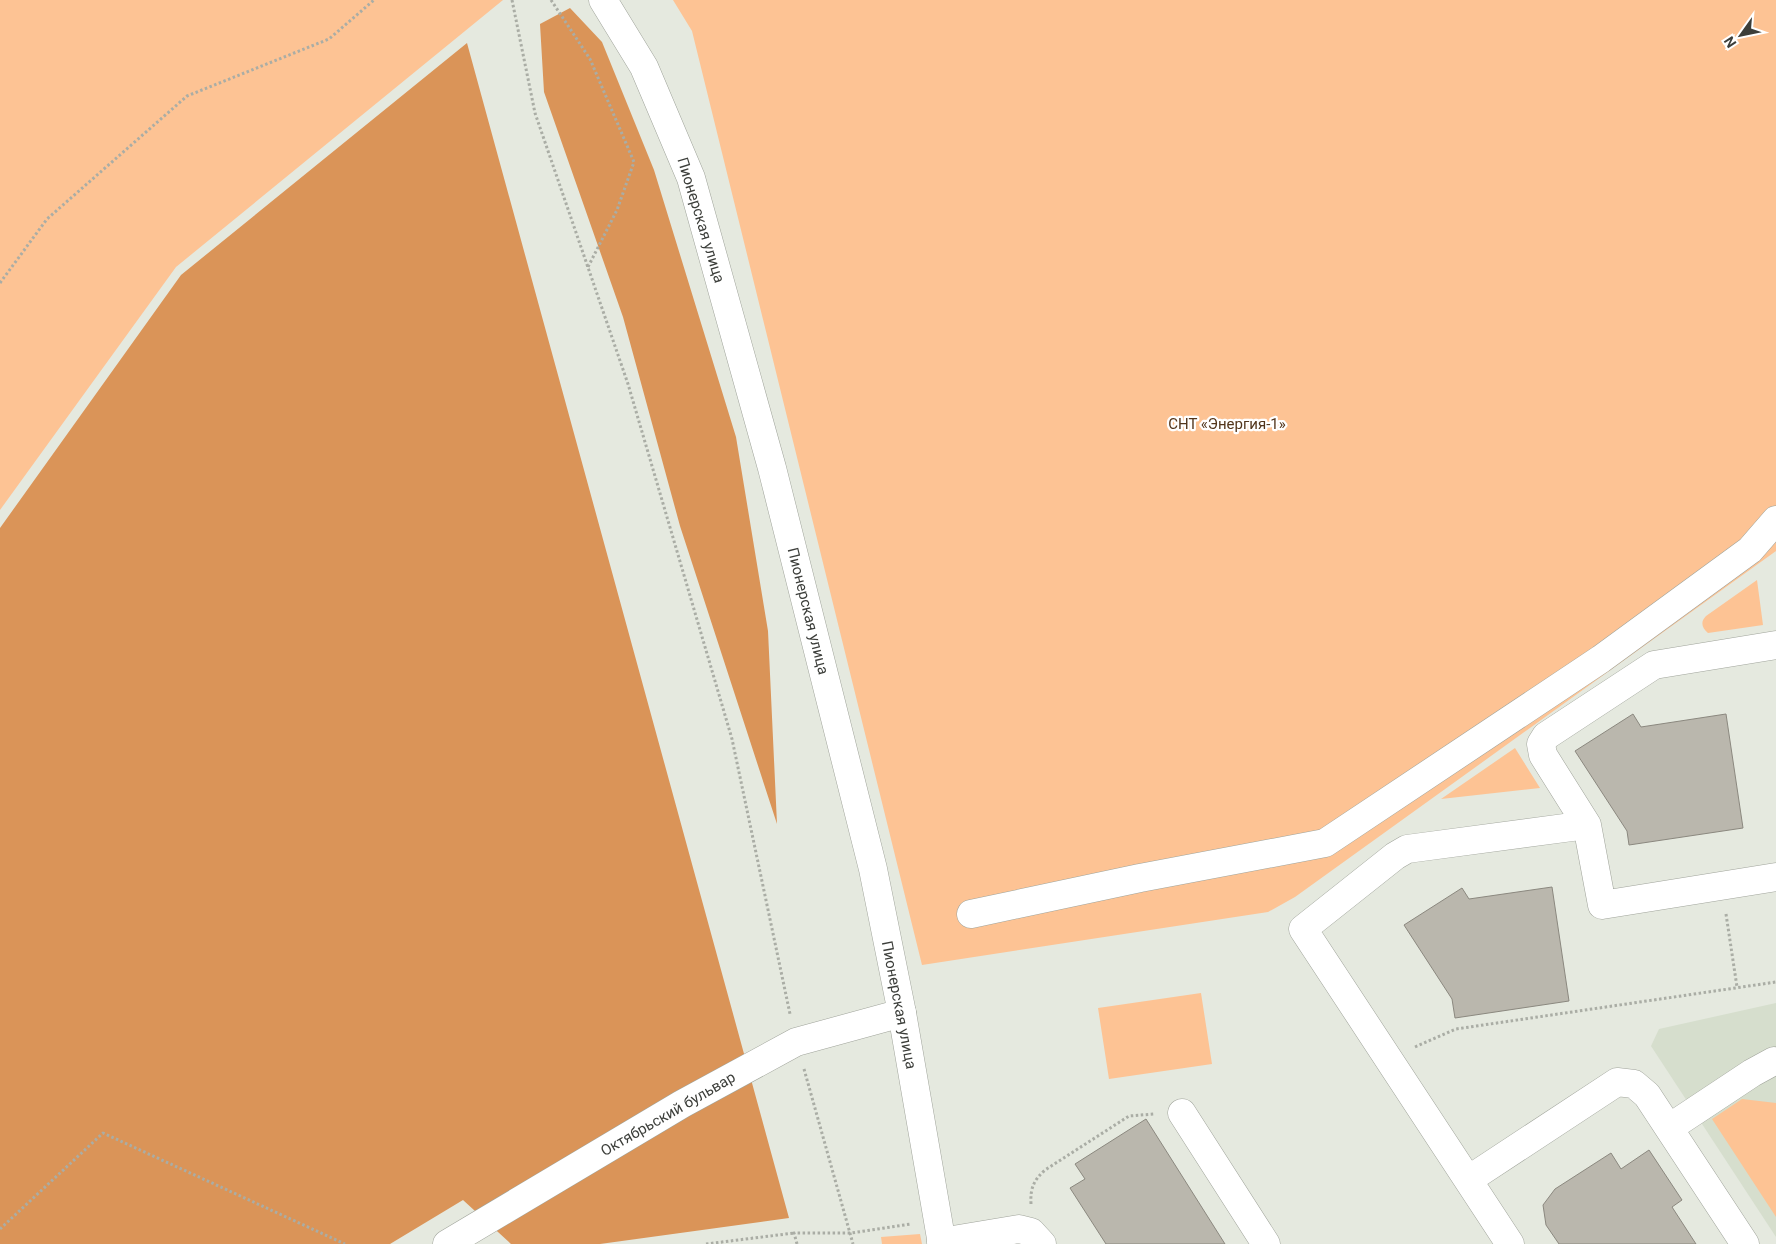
<svg xmlns="http://www.w3.org/2000/svg" width="1776" height="1244" font-family="Roboto,sans-serif">
  <rect width="100%" height="100%" fill="#e5e9df"/>
  <!-- built -->
  <path fill="#d6decd" d="M 1776,1003 L 1776,1237 L 1651,1046 L 1659,1029 Z"/>
  <!-- green -->
  <path fill="#fdc394" d="M 0,0 L 503,0 L 176,267 L 0,510 Z
    M 673,0 L 1776,0 L 1776,551 L 1295,897 L 1268,912 L 922,965 L 692,31 Z
    M 1757,580 L 1763,625 L 1708,633 C 1702,628 1700,622 1706,616 Z
    M 1515,748 L 1540,788 L 1441,799 Z
    M 1201,993 L 1212,1064 L 1109,1079 L 1098,1008 Z
    M 1742,1099 L 1776,1103 L 1776,1217 L 1712,1119 Z
    M 920,1234 L 922,1244 L 882,1244 L 881,1237 Z"/>
  <!-- forest -->
  <path fill="#da9458" d="M 570,8 L 602,42 L 654,170 L 736,437 L 768,631 L 777,824 L 680,526 L 623,317 L 544,92 L 540,24 Z
    M 467,43 L 789,1218 L 600,1244 L 511,1244 L 463,1200 L 390,1244 L 0,1244 L 0,528 L 181,275 Z"/>
  <!-- building -->
  <path fill="#bab7ad" stroke="#8b887f" d="M 1633,714 L 1641,727 L 1726,714 L 1743,828 L 1629,845 L 1627,831 L 1575,751 Z
    M 1552,887 L 1569,1001 L 1455,1018 L 1452,999 L 1404,925 L 1462,888 L 1469,899 Z
    M 1146,1119 L 1225,1244 L 1106,1244 L 1070,1188 L 1085,1179 L 1075,1164 Z
    M 1649,1150 L 1682,1200 L 1672,1207 L 1696,1244 L 1559,1244 L 1546,1225 L 1543,1205 L 1555,1189 L 1611,1153 L 1621,1169 Z"/>
  <g fill="none" stroke-linecap="round" stroke-linejoin="round">
    <defs>
      <path id="minor" d="M 1587,825 L 1543,755 L 1541,744 L 1546,736 L 1654,665 L 1776,645
        M 971,914 L 1140,878 L 1325,843 L 1601,659 L 1750,550 L 1776,520
        M 1182,1113 L 1266,1244
        M 1669,1128 L 1752,1073 L 1774,1061
        M 1468,1180 L 1303,929 L 1395,856 L 1407,849 L 1587,825 L 1602,905 L 1776,877
        M 941,1242 L 1019,1229 L 1031,1232 L 1042,1244
        M 447,1244 L 682,1104 L 796,1042 L 902,1013
        M 1510,1244 L 1468,1180 L 1617,1082 L 1634,1084 L 1647,1095 L 1745,1244"/>
      <path id="major" d="M 603,0 L 644,67 L 691,178 L 772,468 L 873,869 L 902,1013 L 942,1244"/>
    </defs>
    <!-- minor casing -->
    <use href="#minor" stroke="#a0a49b" stroke-width="29"/>
    <!-- major casing -->
    <use href="#major" stroke="#a0a49b" stroke-width="29"/>
    <!-- path -->
    <path stroke="#aaada5" stroke-width="3" stroke-dasharray="2.5 2.5" stroke-linecap="butt" d="M 512,0 L 535,113 L 628,384 L 732,739 L 790,1014
      M 551,0 L 590,59 L 634,162 L 617,210 L 588,267
      M 0,283 L 47,219 L 187,96 L 329,39 L 374,0
      M 1726,914 L 1737,987
      M 1415,1047 L 1456,1029 L 1776,982
      M 804,1069 L 853,1244
      M 1031,1204 C 1030,1188 1034,1180 1045,1170 L 1129,1116 L 1154,1114
      M 0,1229 L 103,1133 L 345,1244
      M 706,1244 L 794,1233
      M 797,1244 L 794,1233 L 851,1233 L 911,1224"/>
    <!-- minor -->
    <use href="#minor" stroke="#fff" stroke-width="28"/>
    <!-- major -->
    <use href="#major" stroke="#fff" stroke-width="28"/>
  </g>
  <g text-anchor="middle" stroke-width="4.5" stroke-linejoin="round" paint-order="stroke">
    <!-- street labels -->
    <g font-size="15" fill="#3c3e3a" stroke="#fff">
      <text transform="translate(701 220) rotate(73)" y="5">Пионерская улица</text>
      <text transform="translate(808 611) rotate(76)" y="5">Пионерская улица</text>
      <text transform="translate(899 1005) rotate(79)" y="5">Пионерская улица</text>
      <text transform="translate(668 1114) rotate(-30)" y="5">Октябрьский бульвар</text>
    </g>
    <!-- park labels -->
    <g font-size="15" fill="#52351b" stroke="#fff">
      <text x="1227" y="429">СНТ «Энергия-1»</text>
    </g>
  </g>
  <!-- north arrow -->
  <g transform="translate(1741 35) rotate(237)" stroke="#ffffff" stroke-width="4" paint-order="stroke">
  <path d="M0-4L9 19L0 12L-9 19Z" fill="#3c3e3a"/>
  <text y="-8" font-size="14" font-weight="bold" text-anchor="middle" fill="#3c3e3a">N</text>
  </g>
</svg>
